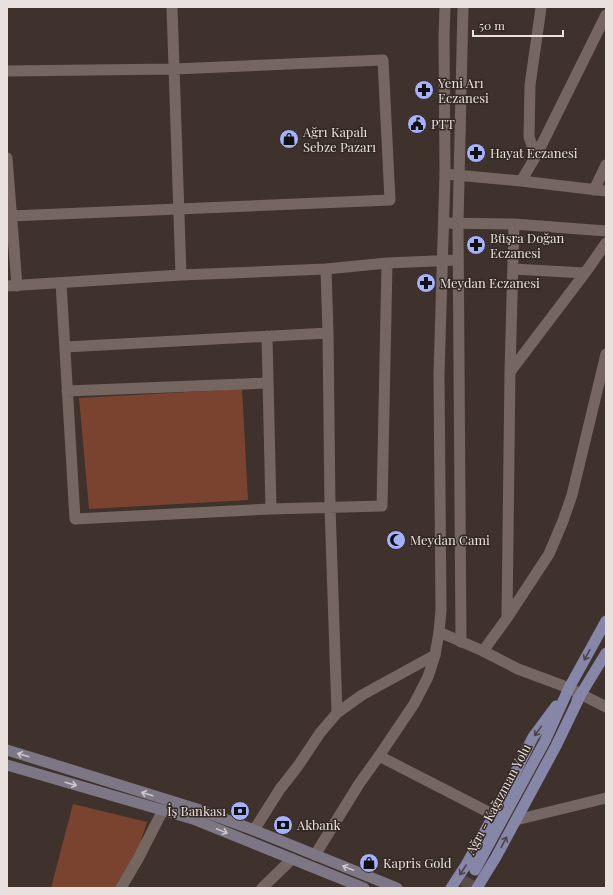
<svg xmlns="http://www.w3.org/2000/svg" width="613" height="895" font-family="'Playfair Display',serif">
  <rect width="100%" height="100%" fill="#3f322d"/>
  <!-- green -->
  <path fill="#7a4330" d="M 242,389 L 248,500 L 89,509 L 79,398 Z
    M 73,804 L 147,822 L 133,865 L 115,888 L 51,888 Z"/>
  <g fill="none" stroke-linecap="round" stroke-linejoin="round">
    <!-- primary-tunnel -->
    <path stroke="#594c48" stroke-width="11" stroke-dasharray="11 5.5" stroke-linecap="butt" d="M 465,888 L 475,870"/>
    <!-- minor -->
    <path stroke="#756661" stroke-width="11" d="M 172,7 L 181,275
      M 7,71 L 174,69 L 383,60 L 390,200 L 11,216
      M 536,156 L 529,137 L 530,85 L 541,8
      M 7,158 L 17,286
      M 445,174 L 521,181 L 606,191
      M 521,181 L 536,156 L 606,15
      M 594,190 L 606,165
      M 444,223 L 514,224 L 606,231
      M 326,269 L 328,333 L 330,507 L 337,713
      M 513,269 L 585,273
      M 61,283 L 75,519 L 271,509 L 382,506 L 387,263
      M 7,286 L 181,275 L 326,269 L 387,263 L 458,260
      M 267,336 L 271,509
      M 65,347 L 328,333
      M 510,372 L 585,273 L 606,243
      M 67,391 L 267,383
      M 507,618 L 510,372 L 514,224
      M 439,632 L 483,651 L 518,669 L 569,688 L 606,707
      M 483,651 L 507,618 L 549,554 L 563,521 L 572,495 L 606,354
      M 379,756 L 494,815
      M 516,820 L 606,798
      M 254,830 L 280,789 L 298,766 L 320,733 L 337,713 L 362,695 L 435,655
      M 121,888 L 138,859 L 163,810"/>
    <!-- tertiary -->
    <path stroke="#756661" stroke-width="11" d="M 461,642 L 458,223 L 463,7
      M 315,855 L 359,784 L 379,756 L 414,704 L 428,677 L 435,655 L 439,632 L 441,610 L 439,374 L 445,174 L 444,36 L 445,7
      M 262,888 L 292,859"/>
    <!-- secondary -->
    <path stroke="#7d7685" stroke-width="11" d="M 7,750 L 197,809 L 254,830 L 397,888
      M 7,765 L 193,819 L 364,888"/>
    <!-- primary -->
    <path stroke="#8686a9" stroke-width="11" d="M 577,700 L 581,694 L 606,653
      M 475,870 L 545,741 L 569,688 L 606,621
      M 451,888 L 466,865 L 494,815 L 533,737 L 556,706
      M 477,888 L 496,857 L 556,746 L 581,694"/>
  </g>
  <!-- one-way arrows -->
  <defs><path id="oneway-shaft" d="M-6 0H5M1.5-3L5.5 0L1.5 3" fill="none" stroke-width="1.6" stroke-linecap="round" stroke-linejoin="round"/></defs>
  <g stroke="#4d444b">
    <use href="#oneway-shaft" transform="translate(587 655) rotate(119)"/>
    <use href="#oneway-shaft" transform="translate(538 731) rotate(126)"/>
    <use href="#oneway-shaft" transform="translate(504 842) rotate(-62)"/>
    <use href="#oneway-shaft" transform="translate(463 870) rotate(123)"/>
  </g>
  <g stroke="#cfc6c8">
    <use href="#oneway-shaft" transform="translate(23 755) rotate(-163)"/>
    <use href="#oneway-shaft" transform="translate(71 784) rotate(16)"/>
    <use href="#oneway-shaft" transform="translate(147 794) rotate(-163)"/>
    <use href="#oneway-shaft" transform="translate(222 831) rotate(22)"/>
    <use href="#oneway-shaft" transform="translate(348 868) rotate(-158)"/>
  </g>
  <!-- icons -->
  <defs>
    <symbol id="pharmacy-disc" viewBox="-11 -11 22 22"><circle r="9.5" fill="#a6b1fc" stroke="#342823"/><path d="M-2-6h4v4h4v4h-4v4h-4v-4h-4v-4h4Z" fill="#111"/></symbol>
    <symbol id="civic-disc" viewBox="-11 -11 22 22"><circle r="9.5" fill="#a6b1fc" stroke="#342823"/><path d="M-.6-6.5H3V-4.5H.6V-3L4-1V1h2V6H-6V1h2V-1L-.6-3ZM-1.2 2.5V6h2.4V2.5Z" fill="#111"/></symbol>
    <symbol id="shop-disc" viewBox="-11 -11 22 22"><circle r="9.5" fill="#a6b1fc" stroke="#342823"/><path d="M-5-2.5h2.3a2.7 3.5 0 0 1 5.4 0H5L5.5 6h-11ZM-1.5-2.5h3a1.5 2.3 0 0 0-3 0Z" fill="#111"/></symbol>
    <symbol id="mosque-disc" viewBox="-11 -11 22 22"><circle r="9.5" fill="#a6b1fc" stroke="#342823"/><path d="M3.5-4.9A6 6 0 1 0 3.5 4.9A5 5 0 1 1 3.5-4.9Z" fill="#111"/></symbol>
    <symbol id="bank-disc" viewBox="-11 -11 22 22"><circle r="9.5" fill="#a6b1fc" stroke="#342823"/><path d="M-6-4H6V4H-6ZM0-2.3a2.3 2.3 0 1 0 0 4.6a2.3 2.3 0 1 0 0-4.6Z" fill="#111"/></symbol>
  </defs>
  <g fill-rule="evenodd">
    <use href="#pharmacy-disc" x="413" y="79" width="22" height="22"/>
    <use href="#civic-disc" x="406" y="113" width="22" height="22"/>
    <use href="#shop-disc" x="278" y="128" width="22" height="22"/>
    <use href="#pharmacy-disc" x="465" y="142" width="22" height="22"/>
    <use href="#pharmacy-disc" x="465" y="234" width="22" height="22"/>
    <use href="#pharmacy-disc" x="415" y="272" width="22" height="22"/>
    <use href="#mosque-disc" x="385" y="529" width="22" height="22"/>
    <use href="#bank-disc" x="229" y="800" width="22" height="22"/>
    <use href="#bank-disc" x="272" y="814" width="22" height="22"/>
    <use href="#shop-disc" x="358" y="852" width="22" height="22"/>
  </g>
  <g text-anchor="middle" stroke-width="3" stroke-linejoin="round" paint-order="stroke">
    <!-- poi labels -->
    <g font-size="13" fill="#eae1de" stroke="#342823" text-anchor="start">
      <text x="438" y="88">Yeni Arı<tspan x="438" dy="15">Eczanesi</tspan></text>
      <text x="431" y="129">PTT</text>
      <text x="303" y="137">Ağrı Kapalı<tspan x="303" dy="15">Sebze Pazarı</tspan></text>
      <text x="490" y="158">Hayat Eczanesi</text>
      <text x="490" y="243">Büşra Doğan<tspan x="490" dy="15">Eczanesi</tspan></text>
      <text x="440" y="288">Meydan Eczanesi</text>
      <text x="410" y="545">Meydan Cami</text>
      <text x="226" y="816" text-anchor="end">İş Bankası</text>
      <text x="297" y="830">Akbank</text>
      <text x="383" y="868">Kapris Gold</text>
    </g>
    <!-- street labels -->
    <g font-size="13" fill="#eae1de" stroke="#342823">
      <text transform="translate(498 799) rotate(-62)" y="5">Ağrı - Kağızman Yolu</text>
    </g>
  </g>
  <!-- border -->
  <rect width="613" height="895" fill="none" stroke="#eae1de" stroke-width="16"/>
  <!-- scale -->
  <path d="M473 30v6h90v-6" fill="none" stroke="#eae1de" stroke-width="2"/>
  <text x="479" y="30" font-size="12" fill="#eae1de" stroke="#342823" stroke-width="3" paint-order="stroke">50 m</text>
</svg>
